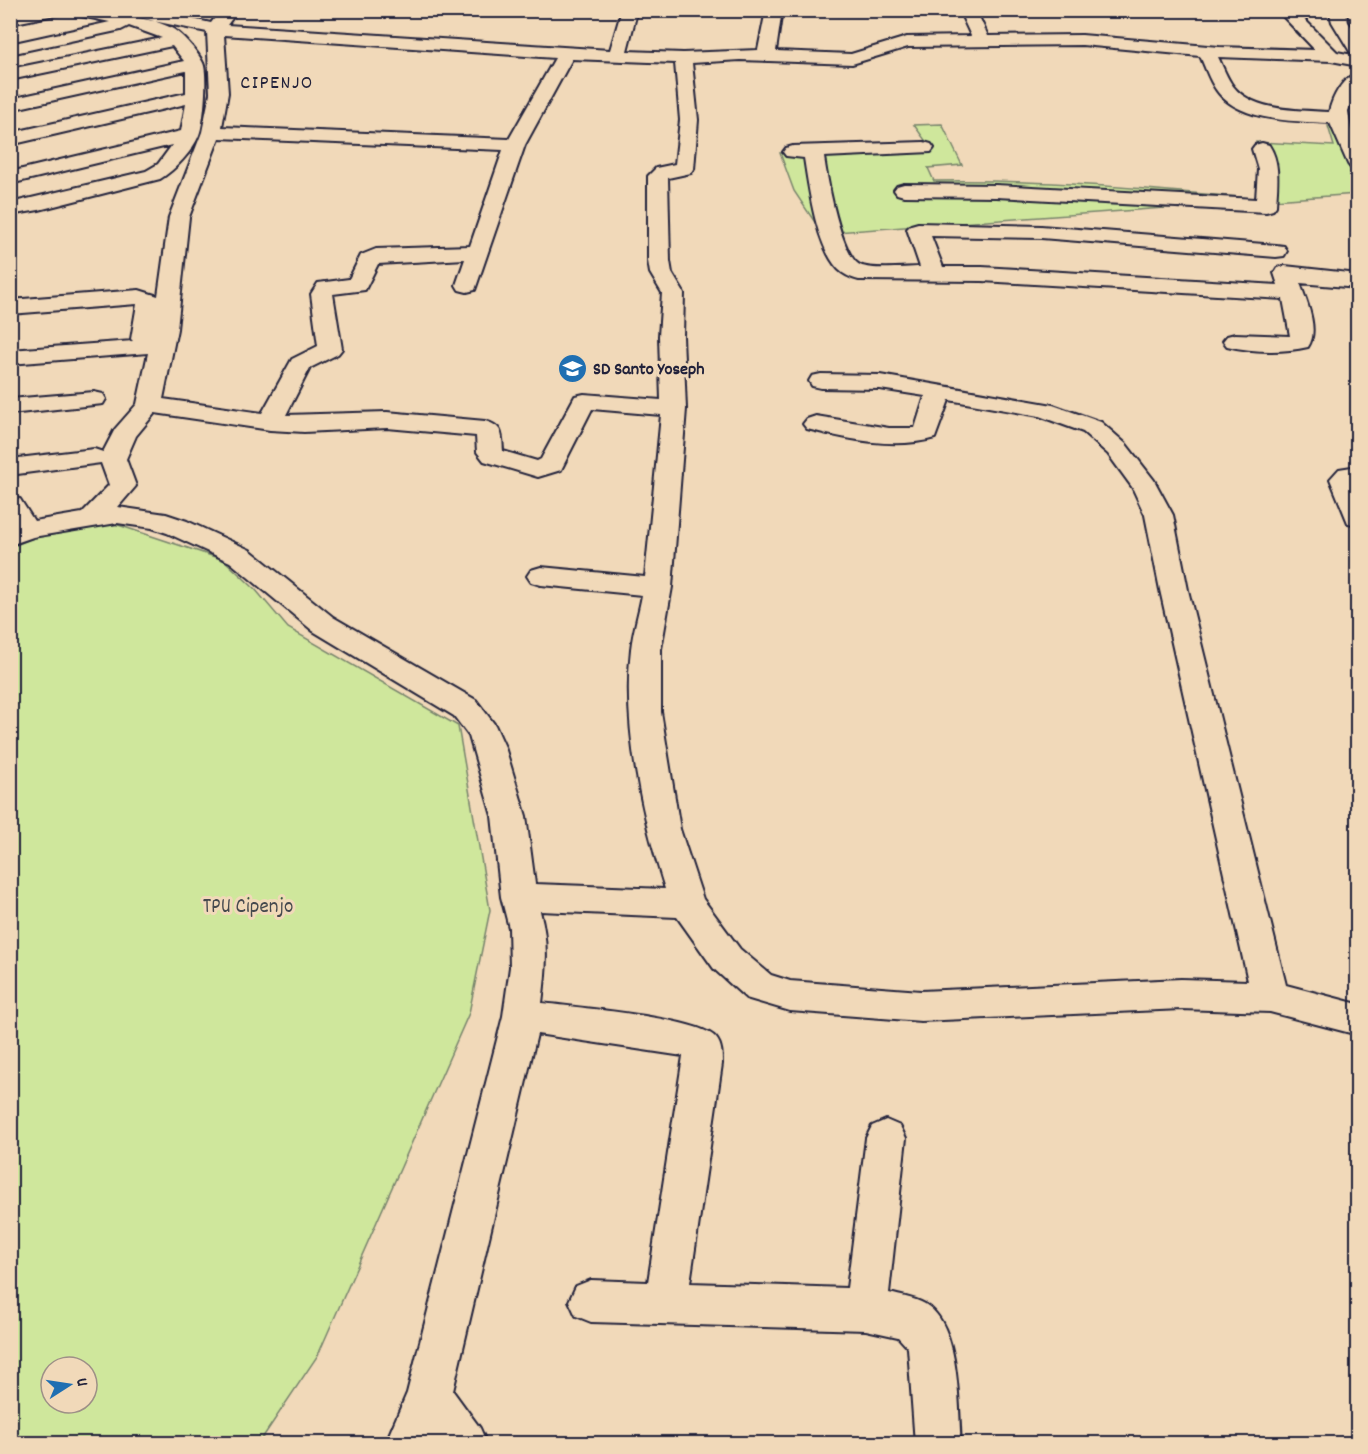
<svg xmlns="http://www.w3.org/2000/svg" width="1368" height="1454" font-family="Dekko,sans-serif">
  <rect width="100%" height="100%" fill="#f1d9b9"/>
  <filter id="ink" filterUnits="userSpaceOnUse"><feTurbulence type="fractalNoise" baseFrequency=".0167" numOctaves="2"/><feDisplacementMap in="SourceGraphic" scale="12" xChannelSelector="R" yChannelSelector="G"/><feConvolveMatrix kernelMatrix="1 2 1 2 8 2 1 2 1" color-interpolation-filters="sRGB"/></filter>
  <g filter="url(#ink)">
    <!-- green -->
    <path fill="#cfe79c" stroke="#78846c" stroke-width="1.5" fill-rule="evenodd" d="M 942,124 L 962,165 L 928,168 L 934,181 C 1043,179 1152,189 1261,199 L 1263,189 L 1256,142 L 1334,146 L 1328,126 L 1357,129 L 1357,194 L 822,233 L 794,191 L 780,153 L 930,147 L 914,125 Z
      M 88,515 L 224,560 L 255,589 L 288,628 L 458,726 L 490,910 L 469,1013 L 318,1355 L 259,1443 L 11,1444 L 11,547 ZM 51,1367 L 87,1367 L 87,1403 L 51,1403 Z"/>
    <g fill="none" stroke-linecap="round" stroke-linejoin="round">
      <defs>
        <path id="minor" d="M 27,10 L 62,10 L 60,14 L 10,24 L 10,14 Z
          M 69,10 C 98,10 147,14 173,29 C 183,35 198,52 203,63 C 208,73 204,124 199,135 C 192,152 175,170 160,179 L 39,210 L 10,215 L 10,203 L 146,171 L 158,164 L 172,145 L 10,184 L 10,172 L 181,131 L 186,104 L 10,145 L 10,133 L 186,93 L 186,71 L 10,110 L 10,99 L 184,61 L 172,46 L 10,80 L 10,69 L 162,38 L 129,26 L 121,30 L 10,54 L 10,44 L 110,22 L 71,14 Z
          M 116,10 L 151,10 L 211,23 L 221,10 L 235,10 L 236,13 L 227,25 L 610,50 L 620,16 L 628,11 L 636,16 L 627,51 L 683,53 L 758,50 L 766,10 L 782,10 L 776,51 L 851,54 L 907,37 L 971,36 L 959,10 L 976,10 L 988,36 L 1082,35 L 1219,47 L 1315,50 L 1277,10 L 1295,10 L 1337,52 L 1358,56 L 1358,66 L 1331,61 L 1218,57 C 1223,67 1227,78 1233,86 C 1253,112 1300,110 1329,112 C 1332,98 1343,76 1358,73 L 1358,90 L 1348,111 L 1351,129 L 1358,143 L 1358,170 L 1351,168 L 1348,164 L 1330,123 C 1297,121 1248,122 1222,97 C 1211,86 1206,69 1200,56 L 1082,45 L 908,47 L 852,64 L 740,60 L 692,63 L 698,120 L 694,169 L 691,173 L 668,178 L 670,261 L 672,273 L 684,293 L 683,336 L 686,409 L 672,587 L 661,649 L 661,712 L 680,829 L 703,899 L 740,949 L 771,975 L 790,981 L 921,991 L 1181,979 L 1248,981 L 1160,590 L 1145,515 L 1132,487 L 1108,454 L 1083,432 L 1039,416 L 949,400 L 935,438 C 894,450 847,439 807,429 L 803,424 L 807,419 L 816,416 L 889,428 L 915,428 L 925,396 L 880,389 L 821,388 L 812,386 L 809,381 L 812,376 L 821,374 L 880,375 L 1053,405 L 1101,422 L 1126,444 L 1154,480 L 1173,515 L 1188,590 L 1286,985 L 1358,1004 L 1358,1035 L 1270,1012 L 1181,1009 L 921,1021 L 790,1011 L 746,998 L 714,969 L 677,917 L 540,911 C 549,942 546,972 542,1003 C 572,1007 702,1018 716,1038 C 722,1045 722,1055 722,1064 L 690,1283 L 847,1288 L 866,1138 L 872,1126 L 886,1120 L 900,1126 L 906,1138 L 889,1293 C 901,1296 915,1298 925,1304 C 961,1325 958,1406 961,1444 L 915,1444 L 908,1348 L 898,1337 L 866,1330 L 591,1322 L 576,1316 L 569,1301 L 576,1286 L 591,1280 L 648,1282 L 683,1056 L 537,1034 L 453,1391 L 480,1428 L 487,1444 L 436,1444 L 433,1440 L 432,1444 L 385,1444 L 407,1393 L 503,1016 L 510,967 L 509,928 L 501,897 L 492,816 L 469,736 L 454,716 L 313,631 L 230,562 L 167,533 L 152,528 L 117,523 L 33,537 L 10,545 L 10,497 L 20,499 L 34,521 L 82,513 L 109,485 L 101,463 L 10,475 L 10,459 L 94,449 L 103,452 L 115,429 L 137,404 L 148,353 L 10,364 L 10,350 L 133,341 L 131,339 L 137,304 L 10,314 L 10,300 L 139,290 L 158,296 L 169,217 L 202,132 L 210,93 L 207,32 L 124,15 ZM 224,35 L 555,58 L 509,139 L 222,127 L 228,93 ZM 572,59 L 675,63 L 680,120 L 675,164 L 656,168 L 648,176 L 648,261 L 650,273 L 662,293 L 659,336 L 661,400 L 584,394 L 575,396 L 541,459 L 537,461 L 503,451 C 502,434 503,426 485,421 L 387,412 L 286,415 L 310,368 L 338,354 L 342,349 L 333,294 L 365,290 L 378,264 L 465,259 L 456,285 L 459,290 L 467,292 L 475,290 L 525,145 ZM 219,138 L 503,150 L 470,246 L 376,249 L 361,255 L 349,279 L 318,283 L 311,294 L 318,346 L 292,359 L 262,413 L 163,399 L 177,329 L 189,217 ZM 592,409 L 661,415 L 645,577 L 541,567 L 531,570 L 527,576 L 531,582 L 541,585 L 642,595 C 639,612 633,631 631,649 C 622,725 642,817 665,889 L 535,884 L 526,816 L 505,747 L 495,725 L 476,700 L 333,617 L 250,550 L 187,521 L 166,514 L 118,507 L 136,486 L 126,459 L 136,436 L 155,413 L 270,430 L 304,432 L 387,428 L 476,436 L 477,452 L 484,461 L 538,477 L 561,470 Z
          M 1329,10 L 1345,10 L 1348,22 L 1358,36 L 1358,55 L 1352,54 L 1349,50 L 1332,22 Z
          M 924,142 L 931,144 L 934,148 L 931,152 L 824,157 C 827,178 841,256 860,265 C 872,271 906,267 920,267 L 907,229 L 911,225 L 918,223 L 1041,226 L 1276,245 L 1284,246 L 1287,251 L 1284,256 L 1276,257 L 1041,238 L 931,236 L 943,267 L 982,267 L 1278,285 L 1274,273 L 1277,268 L 1285,266 L 1358,274 L 1358,288 L 1300,283 C 1306,300 1320,330 1308,347 C 1283,353 1252,352 1227,346 L 1223,341 L 1227,336 L 1235,334 L 1290,336 L 1283,299 L 982,281 L 859,280 C 851,278 844,275 838,269 C 816,245 809,189 804,158 L 786,156 L 783,152 L 786,148 L 793,146 Z
          M 1262,143 L 1269,145 C 1281,163 1277,186 1276,206 L 1273,210 L 1266,212 L 996,197 L 904,196 L 897,194 L 894,190 L 897,186 L 904,184 L 996,185 L 1256,199 L 1258,169 L 1252,149 L 1255,145 Z
          M 94,392 L 103,394 L 106,399 L 103,404 L 10,414 L 10,399 Z
          M 1358,466 L 1358,525 L 1348,523 L 1330,479 L 1339,469 Z"/>
      </defs>
      <!-- minor casing -->
      <use href="#minor" stroke="#22223b" stroke-width="4"/>
      <!-- minor -->
      <use href="#minor" fill="#f1d9b9" fill-rule="evenodd"/>
    </g>
  </g>
  <!-- icons -->
  <defs>
    <symbol id="school-disc" viewBox="-11 -11 22 22"><circle r="9.5" fill="#1f6fb2" stroke="#f1d9b9"/><path d="M0-5L7-2L0 1L-7-2ZM-4 1L0 2.5L4 1V4Q0 6-4 4Z" fill="#fff"/></symbol>
  </defs>
  <g fill-rule="evenodd">
    <use href="#school-disc" x="556" y="352" width="33" height="33"/>
  </g>
  <g text-anchor="middle" stroke-width="6" stroke-linejoin="round" paint-order="stroke">
    <!-- far-poi labels -->
    <g font-size="18" font-weight="bold" fill="#22223b" stroke="#f1d9b9" text-anchor="start">
      <text x="593" y="374">SD Santo Yoseph</text>
    </g>
    <!-- far-quarter labels -->
    <g font-size="20" letter-spacing="1.5" fill="#22223b" stroke="#f1d9b9">
      <text x="277" y="88">CIPENJO</text>
    </g>
    <!-- park labels -->
    <g font-size="21" fill="#45494e" stroke="#f1d9b9">
      <text x="248" y="912">TPU Cipenjo</text>
    </g>
  </g>
  <!-- margin -->
  <rect width="1368" height="1454" fill="none" stroke="#f1d9b9" stroke-width="36"/>
  <rect x="18" y="18" width="1332" height="1418" fill="none" stroke="#22223b" stroke-width="2" filter="url(#ink)"/>
  <!-- north arrow -->
  <g transform="translate(69 1385) rotate(78)"><circle r="28" fill="#f1d9b9" stroke="#9e9087" stroke-width="1.5"/>
  <path d="M0-4.5L10 22L0 15L-10 22Z" fill="#1f6fb2"/>
  <text y="-9" font-size="16" font-weight="bold" text-anchor="middle" fill="#22223b">U</text>
  </g>
</svg>
